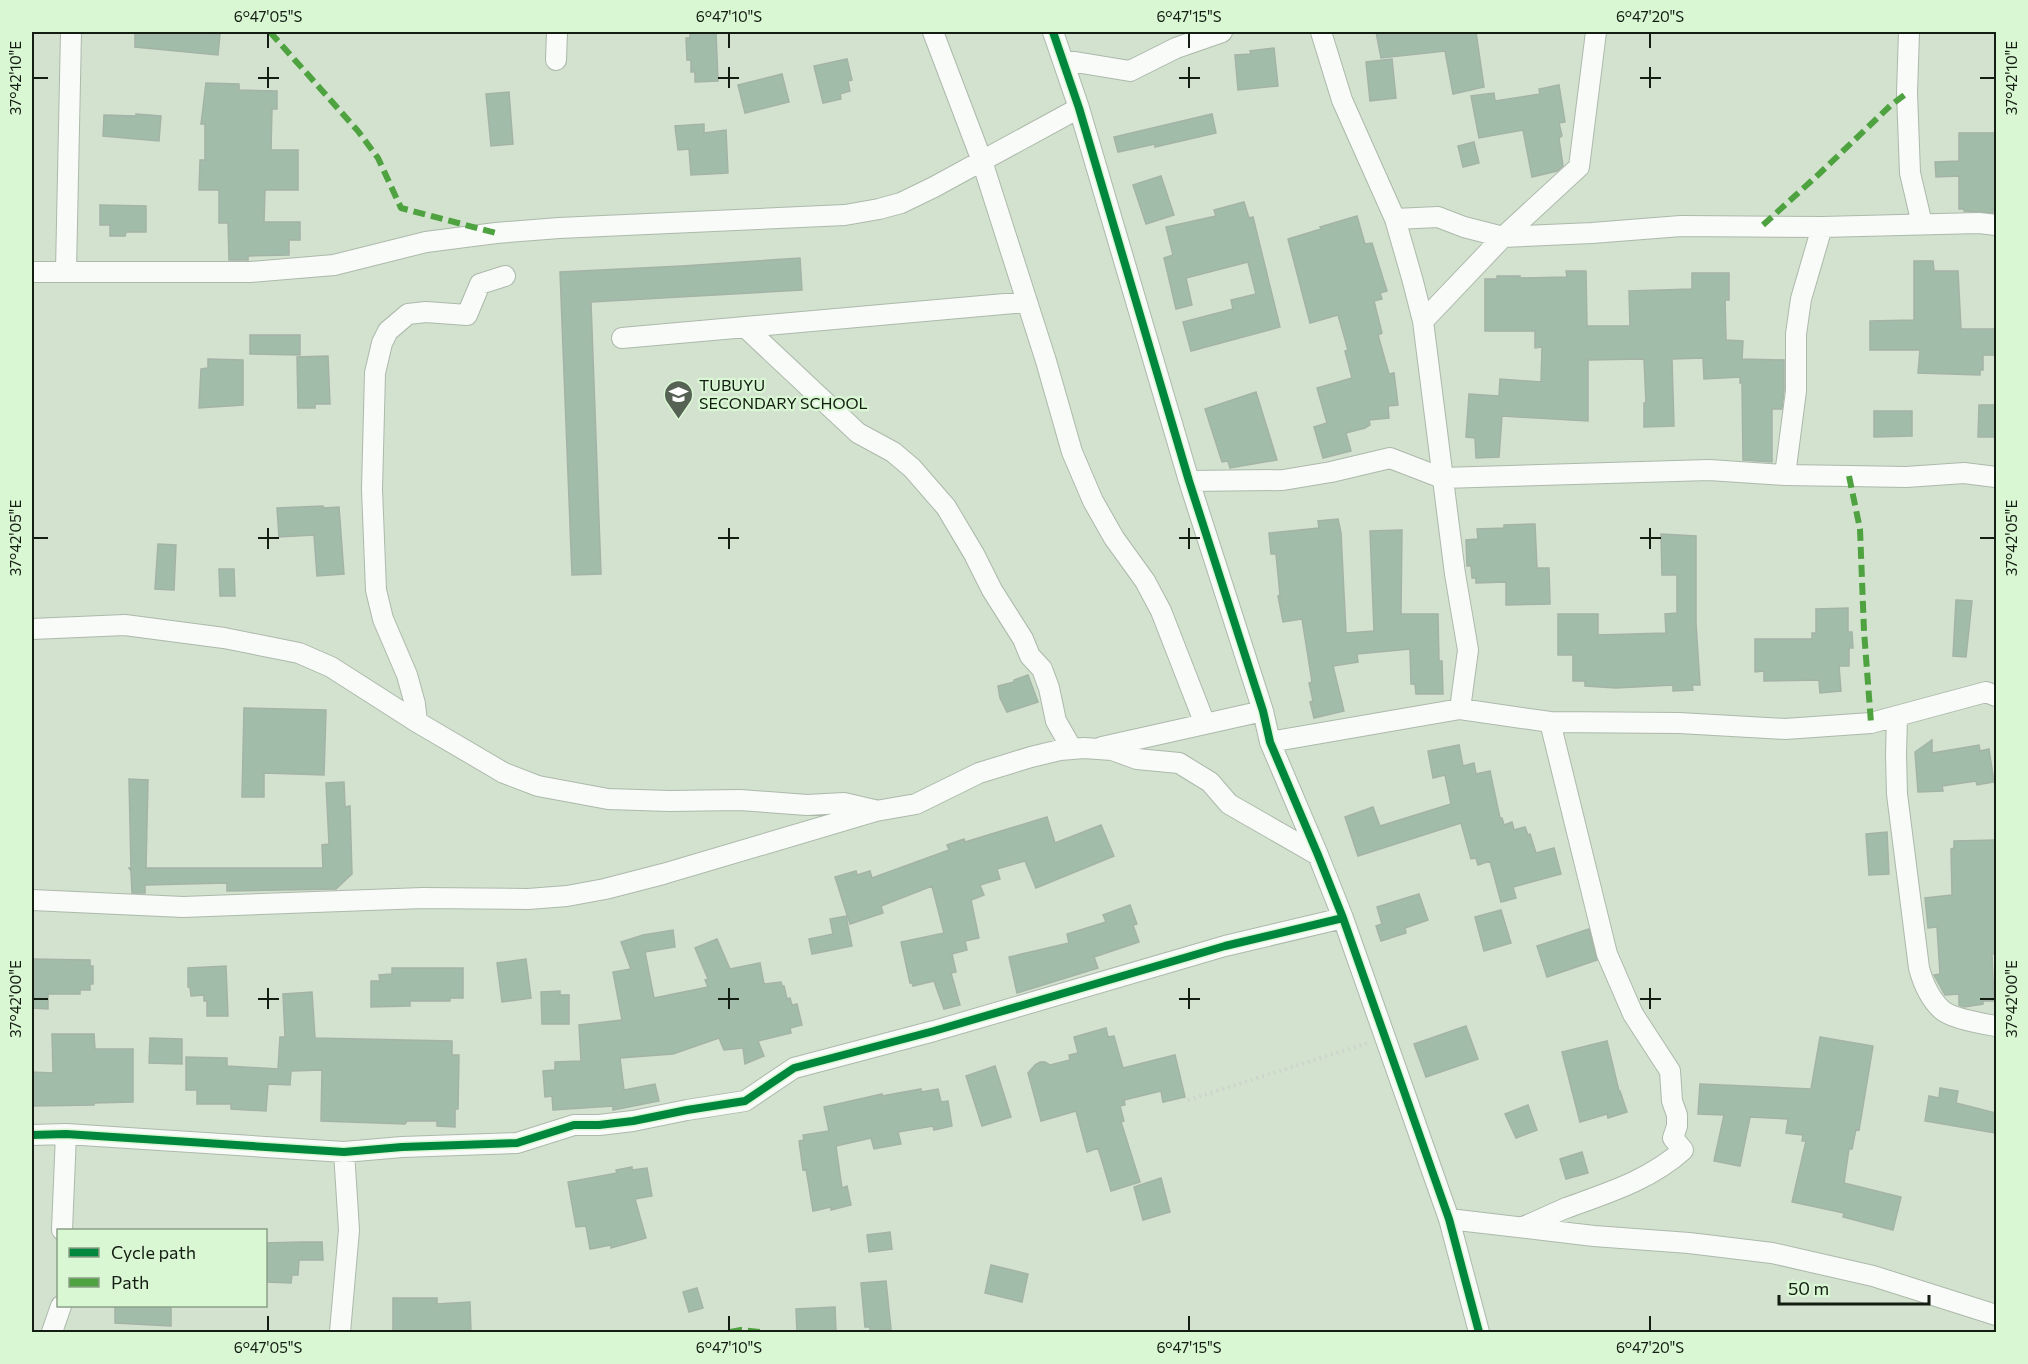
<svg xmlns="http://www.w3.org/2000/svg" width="2028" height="1364" font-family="Commissioner,sans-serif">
  <rect width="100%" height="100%" fill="#d2e2cf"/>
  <!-- building -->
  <path fill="#a1bdaa" stroke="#a4b3a6" stroke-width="1.5" d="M 135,32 L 185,32 L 220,34 L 218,55 L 135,47 Z
    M 690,32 L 716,32 L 718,81 L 695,82 L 695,72 L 691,72 L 691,60 L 687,60 L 686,38 L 690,38 Z
    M 1376,32 L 1476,32 L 1484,87 L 1453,94 L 1445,51 L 1381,58 Z
    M 1274,48 L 1278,86 L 1238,90 L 1235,55 L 1251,54 L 1250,51 Z
    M 847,59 L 852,80 L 848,81 L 850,91 L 840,94 L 841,99 L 823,103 L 814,66 Z
    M 1392,59 L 1396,98 L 1370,101 L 1366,62 Z
    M 782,74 L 789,102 L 745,113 L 738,85 Z
    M 206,83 L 239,84 L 239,90 L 277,91 L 277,109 L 272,109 L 271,150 L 298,150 L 298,190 L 265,190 L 264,222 L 300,222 L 300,240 L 289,240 L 289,255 L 248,256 L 248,260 L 229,260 L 228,223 L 219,223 L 219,190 L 199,190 L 200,160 L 205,160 L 205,124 L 201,124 Z
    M 1559,85 L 1565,122 L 1559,123 L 1562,136 L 1559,138 L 1563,166 L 1557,171 L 1532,177 L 1523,130 L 1479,138 L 1471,96 L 1494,93 L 1495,101 L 1540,94 L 1539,89 Z
    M 509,92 L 513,144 L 491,146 L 486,94 Z
    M 136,114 L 161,116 L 159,141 L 103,136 L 104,115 L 136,116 Z
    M 1212,114 L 1216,133 L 1155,147 L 1155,144 L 1118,152 L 1114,137 Z
    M 704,124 L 704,133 L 726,130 L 728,173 L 691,175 L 689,149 L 678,150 L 675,126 Z
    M 1959,133 L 1996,133 L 1996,209 L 1993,209 L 1993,213 L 1964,211 L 1964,209 L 1959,209 L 1959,176 L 1936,177 L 1935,162 L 1959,161 Z
    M 1474,142 L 1479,163 L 1463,167 L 1458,146 Z
    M 1161,176 L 1174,215 L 1146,224 L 1133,185 Z
    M 1244,202 L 1249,218 L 1253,217 L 1280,327 L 1191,351 L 1183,322 L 1233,309 L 1231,300 L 1256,294 L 1248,262 L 1186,278 L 1192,305 L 1176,309 L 1164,258 L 1173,255 L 1166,227 L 1216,216 L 1214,210 Z
    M 100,205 L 146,206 L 146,232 L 126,232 L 125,236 L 110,236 L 110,225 L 100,225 Z
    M 1357,216 L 1365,244 L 1372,243 L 1387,291 L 1380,293 L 1382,299 L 1374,301 L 1382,333 L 1378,335 L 1389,374 L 1394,373 L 1398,405 L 1388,406 L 1389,418 L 1369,420 L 1370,425 L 1365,428 L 1346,433 L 1351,451 L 1323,458 L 1314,427 L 1327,423 L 1317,388 L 1352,378 L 1345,351 L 1348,350 L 1338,315 L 1310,323 L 1288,239 L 1321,229 L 1320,227 Z
    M 800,258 L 802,290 L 591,302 L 601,574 L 572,575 L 560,272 L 682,266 Z
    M 1914,261 L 1933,261 L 1934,271 L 1958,271 L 1961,329 L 1996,329 L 1996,355 L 1983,355 L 1983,370 L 1980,370 L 1980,375 L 1918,373 L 1920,350 L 1870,350 L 1870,321 L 1914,320 Z
    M 1566,271 L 1586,271 L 1587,326 L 1630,326 L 1629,291 L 1692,289 L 1692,273 L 1729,273 L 1729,300 L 1725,300 L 1726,340 L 1743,341 L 1742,359 L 1784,360 L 1784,390 L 1782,409 L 1772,409 L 1772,462 L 1743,460 L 1742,383 L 1740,383 L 1740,377 L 1704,379 L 1703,358 L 1672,359 L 1674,426 L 1644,427 L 1644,403 L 1646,403 L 1644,359 L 1588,360 L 1588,421 L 1502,416 L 1499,457 L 1476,458 L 1475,438 L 1466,437 L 1469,394 L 1499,396 L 1500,379 L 1541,382 L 1542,347 L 1535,348 L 1535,331 L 1485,331 L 1485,279 L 1497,279 L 1497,276 L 1520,276 L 1520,278 L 1567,277 Z
    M 250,335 L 300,335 L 300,355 L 250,354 Z
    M 328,356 L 330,404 L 315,404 L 315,408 L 298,408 L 297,357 Z
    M 208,359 L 243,360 L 243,405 L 199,408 L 201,369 L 208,368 Z
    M 1256,392 L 1277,460 L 1230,468 L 1228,461 L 1222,462 L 1205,409 Z
    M 1979,405 L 1996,405 L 1996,437 L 1978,437 Z
    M 1874,411 L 1912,411 L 1912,436 L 1874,437 Z
    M 323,506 L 323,508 L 339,507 L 344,574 L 317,576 L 314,535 L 279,537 L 277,508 Z
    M 1338,519 L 1341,533 L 1346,633 L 1374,631 L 1370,531 L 1402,530 L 1401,614 L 1438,614 L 1439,661 L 1442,661 L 1443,694 L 1416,694 L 1415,684 L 1411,684 L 1410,649 L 1357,654 L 1358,662 L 1333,666 L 1344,711 L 1314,718 L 1310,702 L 1313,701 L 1309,683 L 1312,682 L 1302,619 L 1283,622 L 1278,596 L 1280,595 L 1276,554 L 1271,554 L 1269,533 L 1319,528 L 1318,521 Z
    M 1535,524 L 1537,568 L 1549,568 L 1550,604 L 1506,605 L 1506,582 L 1476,583 L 1476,578 L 1472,578 L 1471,566 L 1467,566 L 1466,540 L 1478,539 L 1477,529 L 1504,528 L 1504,525 Z
    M 1661,534 L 1696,536 L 1696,623 L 1700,685 L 1692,685 L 1693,690 L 1673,691 L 1673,685 L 1616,688 L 1585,686 L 1585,681 L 1573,681 L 1573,655 L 1558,655 L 1558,614 L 1598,614 L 1598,635 L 1666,633 L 1665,614 L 1677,613 L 1677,575 L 1662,575 Z
    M 158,544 L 176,545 L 174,590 L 155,589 Z
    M 219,569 L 234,569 L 235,596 L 220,596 Z
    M 1956,600 L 1972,601 L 1966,657 L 1953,656 Z
    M 1848,608 L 1848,632 L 1852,632 L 1853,648 L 1849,648 L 1849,666 L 1839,666 L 1841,691 L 1820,693 L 1819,680 L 1764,681 L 1764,671 L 1755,672 L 1755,639 L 1812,639 L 1812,633 L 1816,633 L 1816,609 Z
    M 1028,675 L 1038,702 L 1007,712 L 1000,698 L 998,686 L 1014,682 L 1014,680 Z
    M 244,708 L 326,710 L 324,775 L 264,773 L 264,797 L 242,797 Z
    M 1932,740 L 1932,753 L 1979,745 L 1980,751 L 1989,749 L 1994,782 L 1977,785 L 1976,781 L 1942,786 L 1943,791 L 1918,792 L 1915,752 Z
    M 1459,745 L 1463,766 L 1474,763 L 1476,774 L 1490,771 L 1500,818 L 1502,818 L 1504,825 L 1512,822 L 1514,830 L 1525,827 L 1528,835 L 1530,834 L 1536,853 L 1554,848 L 1561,874 L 1513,887 L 1516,898 L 1501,902 L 1490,861 L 1478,865 L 1476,858 L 1471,859 L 1461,823 L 1358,856 L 1345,817 L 1373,807 L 1380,826 L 1451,804 L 1445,775 L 1433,778 L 1428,751 Z
    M 129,779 L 148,780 L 146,868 L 323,868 L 322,845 L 329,844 L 326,783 L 344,782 L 345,807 L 350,806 L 352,874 L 336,889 L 227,891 L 227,883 L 145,885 L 145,893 L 132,893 L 131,871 L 129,868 L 131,868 Z
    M 1047,817 L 1055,843 L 1101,825 L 1114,856 L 1036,888 L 1025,861 L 997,869 L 1000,879 L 980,885 L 984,895 L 971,900 L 979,938 L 965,941 L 967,950 L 952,954 L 956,972 L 951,973 L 960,1005 L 944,1009 L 934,981 L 913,986 L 912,983 L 910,983 L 901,942 L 944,933 L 932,886 L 881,906 L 883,913 L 850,924 L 835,877 L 856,871 L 857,875 L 870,871 L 872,878 L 949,850 L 947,845 L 964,839 L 965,842 Z
    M 1887,832 L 1889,874 L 1869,875 L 1866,834 Z
    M 1996,840 L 1996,954 L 1992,954 L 1994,1001 L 1983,1001 L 1983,1004 L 1964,1007 L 1959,1005 L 1959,994 L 1945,995 L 1934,975 L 1940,974 L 1937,927 L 1928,928 L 1925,898 L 1952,895 L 1951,849 L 1954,848 L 1954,841 Z
    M 1419,894 L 1428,920 L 1405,928 L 1406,933 L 1381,941 L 1376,926 L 1382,924 L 1377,907 Z
    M 1130,905 L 1137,924 L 1133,925 L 1139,942 L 1094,957 L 1098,968 L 1017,993 L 1009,957 L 1069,943 L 1067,934 L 1106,922 L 1103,915 Z
    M 1501,910 L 1511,943 L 1484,951 L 1475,917 Z
    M 846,916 L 852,946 L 812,954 L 809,939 L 833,934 L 830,919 Z
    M 1589,929 L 1597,960 L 1547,977 L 1537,946 Z
    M 673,930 L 675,947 L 645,952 L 654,998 L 708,987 L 705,980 L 708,979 L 695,948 L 717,939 L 730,969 L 760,963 L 764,984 L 781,982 L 782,986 L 784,986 L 787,999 L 790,998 L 792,1005 L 797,1004 L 802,1025 L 790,1028 L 791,1033 L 758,1041 L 764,1056 L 745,1064 L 743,1048 L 724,1050 L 719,1038 L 673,1054 L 620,1058 L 624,1090 L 655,1084 L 659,1101 L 613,1110 L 613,1106 L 553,1110 L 552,1096 L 545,1097 L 543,1071 L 555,1070 L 555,1062 L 581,1061 L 579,1025 L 622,1020 L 613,972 L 631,969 L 621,942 L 643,935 Z
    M 32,959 L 90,960 L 90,966 L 93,966 L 93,984 L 90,984 L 90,990 L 80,990 L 80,994 L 48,994 L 48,1009 L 32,1008 Z
    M 526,959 L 531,998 L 502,1002 L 497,963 Z
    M 226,966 L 228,1016 L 207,1016 L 207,1001 L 204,1001 L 204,995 L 191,996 L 190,987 L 188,987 L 188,968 Z
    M 392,968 L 463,968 L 463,998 L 450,998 L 450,1001 L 410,1001 L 410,1006 L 371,1007 L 371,981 L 380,981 L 379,975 L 392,974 Z
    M 560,991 L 560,995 L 569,995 L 569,1024 L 542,1024 L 541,992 Z
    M 312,992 L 315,1038 L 452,1041 L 452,1055 L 459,1055 L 458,1109 L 455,1109 L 455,1127 L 437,1126 L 437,1121 L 407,1121 L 405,1124 L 321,1121 L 322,1070 L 291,1071 L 290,1085 L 268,1084 L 266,1111 L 231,1109 L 231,1104 L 197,1104 L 197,1090 L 186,1090 L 186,1057 L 227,1058 L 227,1066 L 278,1069 L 280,1037 L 285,1037 L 283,994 Z
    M 1466,1026 L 1478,1059 L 1426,1077 L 1414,1044 Z
    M 1106,1028 L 1108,1037 L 1114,1036 L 1123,1068 L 1175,1055 L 1185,1097 L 1163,1102 L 1161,1091 L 1124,1100 L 1125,1105 L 1120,1106 L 1124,1121 L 1121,1122 L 1140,1182 L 1111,1191 L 1098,1148 L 1087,1152 L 1076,1111 L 1041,1121 L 1028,1073 L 1035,1065 L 1040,1062 L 1045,1062 L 1050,1065 L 1070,1060 L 1069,1055 L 1078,1053 L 1074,1037 Z
    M 52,1034 L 94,1034 L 95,1049 L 133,1049 L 133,1102 L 94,1103 L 94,1105 L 32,1106 L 32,1072 L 53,1073 Z
    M 1820,1037 L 1873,1046 L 1859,1130 L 1856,1129 L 1852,1149 L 1849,1149 L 1844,1183 L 1901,1197 L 1893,1230 L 1843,1217 L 1844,1213 L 1792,1202 L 1806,1141 L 1802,1141 L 1803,1135 L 1786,1133 L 1788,1119 L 1750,1117 L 1740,1166 L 1714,1161 L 1724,1115 L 1698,1114 L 1700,1084 L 1811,1089 Z
    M 150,1038 L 182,1039 L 182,1064 L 149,1063 Z
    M 1607,1041 L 1619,1091 L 1620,1091 L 1627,1112 L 1608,1118 L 1607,1114 L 1580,1122 L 1562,1052 Z
    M 995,1066 L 1011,1117 L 982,1126 L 966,1076 Z
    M 1940,1088 L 1958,1091 L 1956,1103 L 1996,1113 L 1996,1133 L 1925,1121 L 1929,1096 L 1939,1098 Z
    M 921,1089 L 921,1092 L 938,1089 L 941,1102 L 948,1101 L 952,1126 L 934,1130 L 933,1126 L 898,1132 L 901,1144 L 874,1149 L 871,1138 L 836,1146 L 842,1188 L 847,1186 L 851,1205 L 831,1210 L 831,1207 L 813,1211 L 806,1169 L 803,1170 L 799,1141 L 804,1140 L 803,1135 L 829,1131 L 824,1107 L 882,1094 L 882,1096 Z
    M 1528,1105 L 1537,1130 L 1516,1138 L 1505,1114 Z
    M 1582,1152 L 1588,1173 L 1566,1179 L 1560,1159 Z
    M 632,1167 L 632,1170 L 647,1168 L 652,1196 L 635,1199 L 646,1238 L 611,1248 L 611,1245 L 590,1249 L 586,1226 L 576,1227 L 568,1182 L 617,1173 L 616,1170 Z
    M 1161,1178 L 1170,1212 L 1143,1220 L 1134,1187 Z
    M 890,1232 L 892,1249 L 869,1252 L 867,1235 Z
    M 301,1242 L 322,1242 L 323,1260 L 299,1260 L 298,1275 L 292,1275 L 291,1283 L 266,1282 L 266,1243 Z
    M 991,1265 L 1028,1274 L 1022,1302 L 985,1293 Z
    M 886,1281 L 891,1329 L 870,1332 L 870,1327 L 865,1327 L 861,1283 Z
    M 697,1288 L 703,1308 L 689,1312 L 683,1292 Z
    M 393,1298 L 437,1298 L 437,1304 L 470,1302 L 471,1332 L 393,1332 Z
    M 115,1305 L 171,1305 L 171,1326 L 115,1323 Z
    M 835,1307 L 836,1332 L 797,1332 L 796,1309 Z"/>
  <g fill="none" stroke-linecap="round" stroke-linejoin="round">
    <defs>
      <path id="minor" d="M 933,32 L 982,161 L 1046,361 L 1072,452 L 1093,501 L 1114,538 L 1145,581 L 1161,611 L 1205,724
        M 1053,32 L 1079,108 L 1189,481 L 1263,711 L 1270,742 L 1318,855 L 1343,918 L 1449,1219 L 1479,1332
        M 1321,32 L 1342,100 L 1395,219 L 1412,278 L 1423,321 L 1455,574 L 1468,650 L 1460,709
        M 1909,32 L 1907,93 L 1910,173 L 1922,224
        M 556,60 L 557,32
        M 1063,60 L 1130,71 L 1176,48 L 1222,32
        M 1395,219 L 1438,217 L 1464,227 L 1503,237 L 1579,167 L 1596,32
        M 66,271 L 71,32
        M 32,272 L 250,272 L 334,265 L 426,242 L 496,233 L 559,228 L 845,215 L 879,209 L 901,203 L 934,187 L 1079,108
        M 1423,321 L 1503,237 L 1592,233 L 1681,226 L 1822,227 L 1979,223 L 1996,225
        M 745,327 L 858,433 L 893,452 L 912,468 L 946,507 L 974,554 L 992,590 L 1023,639 L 1030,656 L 1042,669 L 1049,688 L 1056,721 L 1072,749
        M 622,338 L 1027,302
        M 1785,475 L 1796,391 L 1796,334 L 1801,299 L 1822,227
        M 1189,481 L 1283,480 L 1331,472 L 1390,458 L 1442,478 L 1709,470 L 1785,475 L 1849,476 L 1906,477 L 1964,473 L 1996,477
        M 32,629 L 125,625 L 224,638 L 299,653 L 331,667 L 417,722 L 504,773 L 538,786 L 608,799 L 669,801 L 740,800 L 807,805 L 844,803 L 874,810
        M 1897,716 L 1896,755 L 1897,794 L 1919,968 C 1923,983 1930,999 1942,1010 C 1951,1018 1983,1024 1996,1026
        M 417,722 L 415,704 L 407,675 L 383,619 L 376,590 L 372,489 L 375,373 L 382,343 L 388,331 L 408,314 L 426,312 L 467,315 L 480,284 L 505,276
        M 1270,742 L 1460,709 L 1550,722 L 1679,723 L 1785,729 L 1871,723 L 1986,692 L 1996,696
        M 1102,747 L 1263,711
        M 32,900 L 183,907 L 423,898 L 528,899 L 567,896 L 605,889 L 663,874 L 876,811 L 916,804 L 979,773 L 1031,757 L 1060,750 L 1084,748 L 1112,750 L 1137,759 L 1179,763 L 1210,782 L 1229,804 L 1318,855
        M 32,1135 L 66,1134 L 344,1152 L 402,1147 L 517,1143 L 574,1125 L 599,1125 L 633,1121 L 687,1110 L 745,1101 L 794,1068 L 934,1031 L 1225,946 L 1343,918
        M 1449,1219 L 1594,1236 L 1689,1243 L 1772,1253 L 1873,1276 L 1996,1315
        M 1523,1227 C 1538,1221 1552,1214 1566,1208 C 1607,1193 1650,1180 1683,1150 L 1673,1138 L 1677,1126 L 1677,1115 L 1672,1101 L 1670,1071 L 1633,1014 L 1607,954 L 1550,722
        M 62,1230 L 66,1134
        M 52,1332 L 61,1306
        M 340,1332 L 349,1230 L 344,1152"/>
    </defs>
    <!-- minor casing -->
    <use href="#minor" stroke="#adb9ab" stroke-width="22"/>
    <!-- path -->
    <path stroke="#ccd1cb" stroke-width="4" stroke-dasharray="1.5 4.5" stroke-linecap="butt" d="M 1188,1100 L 1368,1043"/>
    <!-- minor -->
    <use href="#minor" stroke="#f8fbf8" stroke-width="20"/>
    <!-- quiet -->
    <path stroke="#4ea23f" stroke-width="6" stroke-dasharray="12 6" stroke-linecap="butt" d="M 270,32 L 358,131 L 378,158 L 401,208 L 496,233
      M 1763,225 L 1819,174 L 1891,105 L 1907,93
      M 1849,476 L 1860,529 L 1864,631 L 1871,723
      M 730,1332 L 741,1330 L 760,1332"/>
    <defs>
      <path id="cycleway" d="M 1053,32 L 1079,108 L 1189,481 L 1263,711 L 1270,742 L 1318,855 L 1343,918 L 1449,1219 L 1479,1332
        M 32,1135 L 66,1134 L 344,1152 L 402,1147 L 517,1143 L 574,1125 L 599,1125 L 633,1121 L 687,1110 L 745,1101 L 794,1068 L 934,1031 L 1225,946 L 1343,918"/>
    </defs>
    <!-- cycleway casing -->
    <use href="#cycleway" stroke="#daf7d4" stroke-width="11"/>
    <!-- cycleway -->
    <use href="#cycleway" stroke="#00873e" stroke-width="8"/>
  </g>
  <!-- ticks -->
  <path fill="none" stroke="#131d11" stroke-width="2" d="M 268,33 L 268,48M 729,33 L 729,48M 1189,33 L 1189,48M 1650,33 L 1650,48M 268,67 L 268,88M 729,67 L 729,88M 1189,67 L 1189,88M 1650,67 L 1650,88M 33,78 L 48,78M 258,78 L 279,78M 718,78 L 739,78M 1179,78 L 1200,78M 1640,78 L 1661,78M 1980,78 L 1995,78M 268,528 L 268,549M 729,528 L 729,549M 1189,528 L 1189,549M 1650,528 L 1650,549M 33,538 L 48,538M 258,538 L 279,538M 718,538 L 739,538M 1179,538 L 1200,538M 1640,538 L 1661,538M 1980,538 L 1995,538M 268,988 L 268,1009M 729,988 L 729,1009M 1189,988 L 1189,1009M 1650,988 L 1650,1009M 33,999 L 48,999M 258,999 L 279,999M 718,999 L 739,999M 1179,999 L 1200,999M 1640,999 L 1661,999M 1980,999 L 1995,999M 268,1316 L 268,1331M 729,1316 L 729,1331M 1189,1316 L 1189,1331M 1650,1316 L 1650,1331"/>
  <!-- icons -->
  <defs>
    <symbol id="school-pin" viewBox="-11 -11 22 30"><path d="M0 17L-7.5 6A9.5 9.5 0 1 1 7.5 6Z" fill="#566254" stroke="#daf7d4"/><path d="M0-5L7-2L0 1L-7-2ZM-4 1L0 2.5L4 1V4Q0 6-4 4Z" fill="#fff"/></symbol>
  </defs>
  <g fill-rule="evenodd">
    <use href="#school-pin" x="662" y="378" width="33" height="45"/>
  </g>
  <g text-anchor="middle" stroke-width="4.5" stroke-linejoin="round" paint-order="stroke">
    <!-- poi labels -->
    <g font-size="16" fill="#131d11" stroke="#daf7d4" text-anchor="start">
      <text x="699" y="391">TUBUYU<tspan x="699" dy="18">SECONDARY SCHOOL</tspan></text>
    </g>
  </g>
  <!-- border -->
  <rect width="2028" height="1364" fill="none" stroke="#daf7d4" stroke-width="66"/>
  <!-- legend -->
  <rect x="57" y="1229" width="210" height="78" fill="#daf7d4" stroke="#8aa086" stroke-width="1.5"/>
  <rect x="69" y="1248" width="30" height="9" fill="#00873e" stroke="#8aa086" stroke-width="1.5"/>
  <text x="111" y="1259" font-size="18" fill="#131d11">Cycle path</text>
  <rect x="69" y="1278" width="30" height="9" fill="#4ea23f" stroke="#8aa086" stroke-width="1.5"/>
  <text x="111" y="1289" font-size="18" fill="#131d11">Path</text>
  <!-- scale -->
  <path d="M1779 1295v9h150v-9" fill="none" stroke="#131d11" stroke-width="3"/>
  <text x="1788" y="1295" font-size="18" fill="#131d11" stroke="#daf7d4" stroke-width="4.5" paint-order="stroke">50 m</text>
  <rect x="33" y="33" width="1962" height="1298" fill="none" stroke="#131d11" stroke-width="2"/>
  <g font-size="15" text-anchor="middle" fill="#131d11">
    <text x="268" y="22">6°47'05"S</text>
    <text x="729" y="22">6°47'10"S</text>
    <text x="1189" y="22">6°47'15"S</text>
    <text x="1650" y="22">6°47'20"S</text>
    <text transform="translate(2012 78) rotate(-90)" y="5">37°42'10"E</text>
    <text transform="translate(16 78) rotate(-90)" y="5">37°42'10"E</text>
    <text transform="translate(2012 538) rotate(-90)" y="5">37°42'05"E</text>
    <text transform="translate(16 538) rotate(-90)" y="5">37°42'05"E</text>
    <text transform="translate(2012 999) rotate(-90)" y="5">37°42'00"E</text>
    <text transform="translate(16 999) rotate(-90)" y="5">37°42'00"E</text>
    <text x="268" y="1353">6°47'05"S</text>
    <text x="729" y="1353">6°47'10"S</text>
    <text x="1189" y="1353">6°47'15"S</text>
    <text x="1650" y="1353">6°47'20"S</text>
  </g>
</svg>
